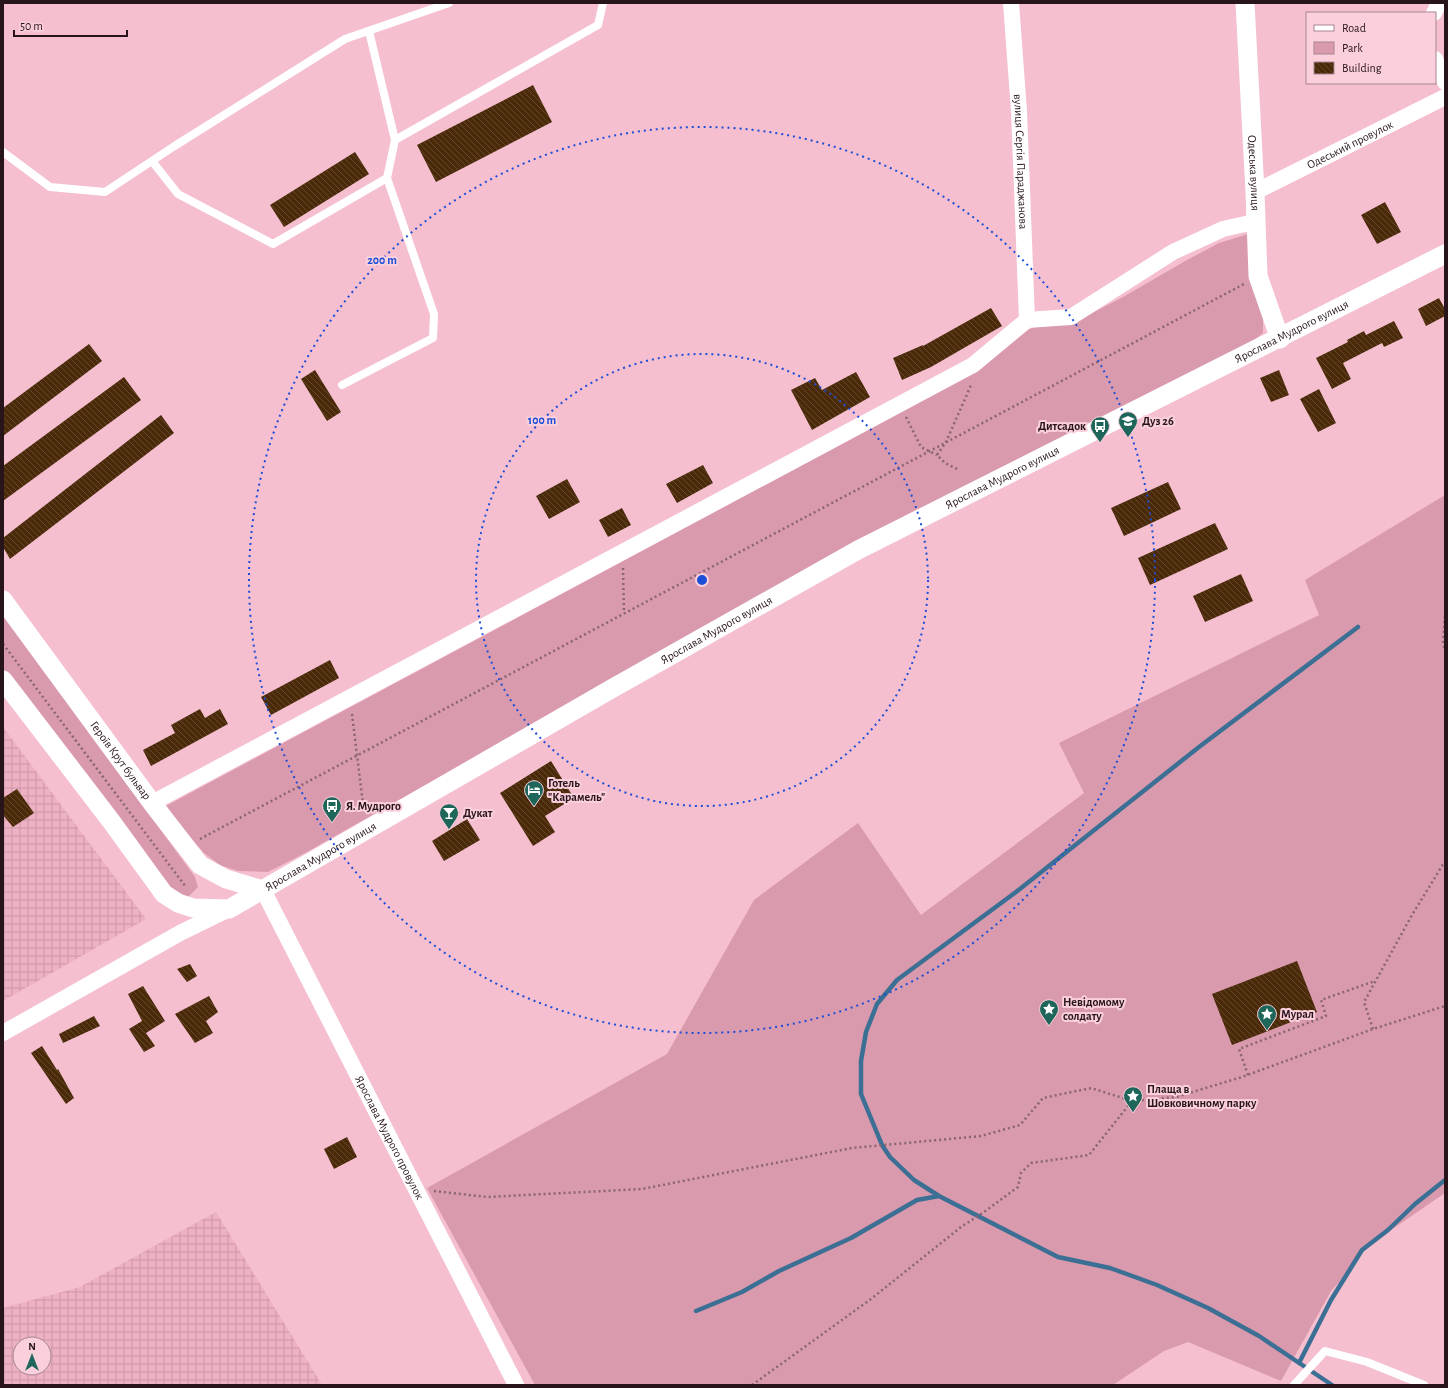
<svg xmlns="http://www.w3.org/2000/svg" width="1448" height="1388" font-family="'Alegreya Sans',sans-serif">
  <defs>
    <pattern id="industrial-grid" width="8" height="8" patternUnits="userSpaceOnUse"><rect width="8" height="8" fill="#eeb1c3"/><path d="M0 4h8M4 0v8" fill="none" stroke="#cc97a7"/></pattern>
    <pattern id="building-back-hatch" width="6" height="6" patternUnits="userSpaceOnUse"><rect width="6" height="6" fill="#4b2a0a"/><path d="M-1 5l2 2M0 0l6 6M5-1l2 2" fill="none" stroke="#62472d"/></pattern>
  </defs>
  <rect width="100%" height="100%" fill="#f5bfcf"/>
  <!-- industrial -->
  <path fill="url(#industrial-grid)" fill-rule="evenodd" d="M 3,727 L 146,919 L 3,1001 Z
    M 216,1212 L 322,1385 L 3,1385 L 3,1308 L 80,1287 ZM 20,1344 L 44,1344 L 44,1368 L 20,1368 Z"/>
  <!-- park -->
  <path fill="#da9aad" d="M 1248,234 L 1263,300 L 1263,333 L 1248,345 L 824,559 L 307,852 L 268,872 L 238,871 L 220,865 L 204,853 L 186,833 L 166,806 L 976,372 L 1028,330 L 1040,324 L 1073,323 L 1123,297 L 1187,260 L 1219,243 Z
    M 1445,495 L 1445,1193 L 1362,1250 L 1346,1275 L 1331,1291 L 1281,1381 L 1188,1342 L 1164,1351 L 1113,1385 L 535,1385 L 427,1188 L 667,1054 L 754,900 L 858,823 L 921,915 L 1084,793 L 1059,743 L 1319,615 L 1305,580 Z
    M 3,614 L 195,877 L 198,887 L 187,898 L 177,895 L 3,669 Z"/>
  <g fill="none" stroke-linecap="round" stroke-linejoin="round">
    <!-- stream -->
    <path stroke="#3c6f94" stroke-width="4.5" d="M 939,1196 L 914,1180 L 890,1157 L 882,1145 L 861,1094 L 861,1061 L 866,1032 L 877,1004 L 897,980 L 1016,892 L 1199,747 L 1358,627
      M 696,1311 L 742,1292 L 779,1271 L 851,1238 L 917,1200 L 939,1196 L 1058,1257 L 1110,1268 L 1157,1285 L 1208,1308 L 1259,1336 L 1332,1385
      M 1299,1363 L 1331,1300 L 1362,1250 L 1388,1230 L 1415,1204 L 1445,1180"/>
  </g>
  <!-- building -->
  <path fill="url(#building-back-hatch)" d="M 533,85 L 552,122 L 436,182 L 417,145 Z
    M 355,152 L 369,174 L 284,227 L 270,205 Z
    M 1385,202 L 1401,232 L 1377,244 L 1361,215 Z
    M 1439,298 L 1445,309 L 1445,316 L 1426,326 L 1418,309 Z
    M 991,308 L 1002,326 L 931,367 L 902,380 L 893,358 L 923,345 L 923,346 Z
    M 1394,321 L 1403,338 L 1384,347 L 1382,343 L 1343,363 L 1351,379 L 1332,389 L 1316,358 L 1348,342 L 1347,340 L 1364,331 L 1366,335 Z
    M 89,344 L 102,361 L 3,436 L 3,408 Z
    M 315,370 L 341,412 L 327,421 L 301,379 Z
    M 1279,370 L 1289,395 L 1271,402 L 1260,378 Z
    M 856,372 L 870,397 L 812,430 L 791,390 L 815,378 L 822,390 Z
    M 124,377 L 141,400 L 3,501 L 3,466 Z
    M 1319,389 L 1336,423 L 1318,432 L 1300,399 Z
    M 161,415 L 174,433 L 10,559 L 3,547 L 3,538 Z
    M 703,465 L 713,483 L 677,503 L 666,484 Z
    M 567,479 L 580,502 L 549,519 L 536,496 Z
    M 1168,482 L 1181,509 L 1124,536 L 1111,508 Z
    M 622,508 L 631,525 L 608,537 L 599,520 Z
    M 1215,523 L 1228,549 L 1150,585 L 1138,558 Z
    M 1241,574 L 1253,601 L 1205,622 L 1193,596 Z
    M 330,660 L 339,678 L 271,715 L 261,697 Z
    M 200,709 L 205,718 L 220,709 L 228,724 L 151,766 L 143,750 L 175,733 L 171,725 Z
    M 551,761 L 574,798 L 545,816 L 555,832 L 533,846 L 500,793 Z
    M 17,789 L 34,813 L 13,827 L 3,815 L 3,798 Z
    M 467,819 L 480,840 L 444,861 L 432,841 Z
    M 1297,961 L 1317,1012 L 1232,1045 L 1212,994 Z
    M 190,964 L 197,976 L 187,982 L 177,969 Z
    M 143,986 L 165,1021 L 146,1033 L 155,1046 L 144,1052 L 129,1029 L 142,1021 L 128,994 Z
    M 209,996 L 218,1012 L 206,1021 L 213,1033 L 195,1043 L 175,1014 Z
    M 94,1016 L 100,1026 L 63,1043 L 59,1034 Z
    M 42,1046 L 57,1070 L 58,1069 L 74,1098 L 66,1104 L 31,1053 Z
    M 347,1137 L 357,1157 L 334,1169 L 324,1149 Z"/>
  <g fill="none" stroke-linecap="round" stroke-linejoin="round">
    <!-- path -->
    <path stroke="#88656f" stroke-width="2.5" stroke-dasharray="2 3" stroke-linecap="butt" d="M 906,417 L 921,447 L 937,455
      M 957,469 L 945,463 L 937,455 L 946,442 L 972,383
      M 623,568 L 624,613
      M 1445,616 L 1443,643 L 1445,651
      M 3,644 L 186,887
      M 352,714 L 364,812
      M 200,839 L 1244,284
      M 1373,1029 L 1364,1002 L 1412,915 L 1445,861
      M 1248,1075 L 1239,1049 L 1326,1016 L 1321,1000 L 1375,981
      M 434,1191 L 487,1197 L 642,1189 L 852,1148 L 981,1136 L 1020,1125 L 1043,1098 L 1091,1088 L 1132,1101 L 1176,1097 L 1242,1077 L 1373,1029 L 1445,1006
      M 752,1385 L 871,1299 L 961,1227 L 984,1212 L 1018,1187 L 1021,1173 L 1031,1163 L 1089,1155 L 1132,1101"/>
    <!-- service -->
    <path stroke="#fff" stroke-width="8" d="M 395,140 L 598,25 L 603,3
      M 3,152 L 50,187 L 105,192 L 173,147 L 345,39 L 449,3
      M 152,161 L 178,194 L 273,244 L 387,178
      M 342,385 L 433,338 L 434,314 L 387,178 L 395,140 L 369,31
      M 1294,1385 L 1325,1351 L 1367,1362 L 1424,1385"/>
    <!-- minor -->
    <g stroke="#fff" stroke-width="16">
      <path id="s1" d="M 1011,3 L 1019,111 L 1027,320"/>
      <path d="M 1434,13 L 1438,5 L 1442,3"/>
      <path d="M 1435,59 L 1445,82"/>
      <path id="s2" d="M 1255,192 L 1445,97"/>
      <path d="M 152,803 L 973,365 L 1027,320 L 1071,317 L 1173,252 L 1223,229 L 1254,222 L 1257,223"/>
      <path id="s3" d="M 263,890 L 516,1385"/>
      <path d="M 3,1033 L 180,933 L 229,909"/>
    </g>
    <!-- tertiary -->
    <g stroke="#fff" stroke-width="19">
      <path id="s4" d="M 1245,3 L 1255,192 L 1258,276 L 1280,339"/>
      <path id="s5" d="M 3,600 L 152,803 L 200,865 L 226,879 L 263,890"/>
      <path id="s6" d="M 3,680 L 111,821 L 164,894 L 178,903 L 193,908 L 229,909 L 613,688 L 858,550 L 1445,254"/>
    </g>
  </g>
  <!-- distance rings -->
  <g fill="none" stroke="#1d4ed8" stroke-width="2" stroke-dasharray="2 4">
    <circle cx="702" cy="580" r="226"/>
    <circle cx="702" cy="580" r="453"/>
  </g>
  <!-- icons -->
  <defs>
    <symbol id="school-pin" viewBox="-11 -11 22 30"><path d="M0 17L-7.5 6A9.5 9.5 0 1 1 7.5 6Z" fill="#1f665a" stroke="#fbd0dc"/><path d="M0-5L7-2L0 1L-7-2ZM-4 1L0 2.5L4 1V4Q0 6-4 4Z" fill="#fff"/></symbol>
    <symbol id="bus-pin" viewBox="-11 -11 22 30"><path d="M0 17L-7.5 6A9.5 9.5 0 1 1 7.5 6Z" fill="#1f665a" stroke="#fbd0dc"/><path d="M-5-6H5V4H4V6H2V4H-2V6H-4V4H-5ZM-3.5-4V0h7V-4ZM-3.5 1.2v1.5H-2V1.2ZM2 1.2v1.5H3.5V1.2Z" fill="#fff"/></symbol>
    <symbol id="hotel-pin" viewBox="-11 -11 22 30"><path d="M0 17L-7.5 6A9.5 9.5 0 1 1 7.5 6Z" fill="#1f665a" stroke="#fbd0dc"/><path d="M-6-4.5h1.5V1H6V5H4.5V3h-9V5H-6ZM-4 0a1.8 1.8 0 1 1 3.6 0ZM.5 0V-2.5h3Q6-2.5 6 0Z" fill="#fff"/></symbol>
    <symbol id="bar-pin" viewBox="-11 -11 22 30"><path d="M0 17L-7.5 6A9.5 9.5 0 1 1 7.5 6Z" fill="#1f665a" stroke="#fbd0dc"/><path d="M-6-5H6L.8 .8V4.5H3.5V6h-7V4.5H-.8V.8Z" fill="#fff"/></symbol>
    <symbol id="sight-pin" viewBox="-11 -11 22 30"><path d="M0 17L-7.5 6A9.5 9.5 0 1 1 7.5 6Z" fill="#1f665a" stroke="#fbd0dc"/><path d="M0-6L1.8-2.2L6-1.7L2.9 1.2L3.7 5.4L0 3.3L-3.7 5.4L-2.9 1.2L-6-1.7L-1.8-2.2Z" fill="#fff"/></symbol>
  </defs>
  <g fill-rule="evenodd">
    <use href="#school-pin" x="1117" y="410" width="22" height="30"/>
    <use href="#bus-pin" x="1089" y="415" width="22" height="30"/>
    <use href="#hotel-pin" x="523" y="779" width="22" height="30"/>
    <use href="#bus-pin" x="321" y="795" width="22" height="30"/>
    <use href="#bar-pin" x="438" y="802" width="22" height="30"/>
    <use href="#sight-pin" x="1038" y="998" width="22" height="30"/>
    <use href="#sight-pin" x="1256" y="1003" width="22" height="30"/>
    <use href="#sight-pin" x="1122" y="1085" width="22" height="30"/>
  </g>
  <g text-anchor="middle" stroke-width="4" stroke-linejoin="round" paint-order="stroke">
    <!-- street labels -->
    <g font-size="12" fill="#28151b" stroke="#fbd0dc">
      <text dy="4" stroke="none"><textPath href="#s2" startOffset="106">Одеський провулок</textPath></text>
      <text dy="4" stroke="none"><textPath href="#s1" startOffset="159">вулиця Сергія Параджанова</textPath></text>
      <text dy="4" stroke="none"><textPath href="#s4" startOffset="170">Одеська вулиця</textPath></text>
      <text dy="4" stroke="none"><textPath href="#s6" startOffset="1546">Ярослава Мудрого вулиця</textPath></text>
      <text dy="4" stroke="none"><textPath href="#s6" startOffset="1222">Ярослава Мудрого вулиця</textPath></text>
      <text dy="4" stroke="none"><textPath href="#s6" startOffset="898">Ярослава Мудрого вулиця</textPath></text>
      <text dy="4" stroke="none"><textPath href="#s5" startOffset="199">Героїв Крут бульвар</textPath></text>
      <text dy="4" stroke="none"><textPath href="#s6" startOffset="442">Ярослава Мудрого вулиця</textPath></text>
      <text dy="4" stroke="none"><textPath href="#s3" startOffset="278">Ярослава Мудрого провулок</textPath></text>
    </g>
    <!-- poi labels -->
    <g font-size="12" font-weight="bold" fill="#28151b" stroke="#fbd0dc" text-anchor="start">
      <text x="1142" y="425">Дуз 26</text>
      <text x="1086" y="430" text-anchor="end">Дитсадок</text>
      <text x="548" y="787">Готель<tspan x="548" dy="14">"Карамель"</tspan></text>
      <text x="346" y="810">Я. Мудрого</text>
      <text x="463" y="817">Дукат</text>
      <text x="1063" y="1006">Невідомому<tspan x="1063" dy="14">солдату</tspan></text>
      <text x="1281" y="1018">Мурал</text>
      <text x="1147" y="1093">Плаща в<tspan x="1147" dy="14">Шовковичному парку</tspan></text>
    </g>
  </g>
  <circle cx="702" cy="580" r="6" fill="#1d4ed8" stroke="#fbd0dc" stroke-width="2"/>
  <g font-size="12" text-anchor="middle" font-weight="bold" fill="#1d4ed8" stroke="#fbd0dc" stroke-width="4" stroke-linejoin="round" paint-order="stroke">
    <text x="382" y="264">200 m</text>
    <text x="542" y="424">100 m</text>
  </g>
  <!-- border -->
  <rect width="1448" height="1388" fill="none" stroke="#28151b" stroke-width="8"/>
  <!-- legend -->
  <rect x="1306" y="12" width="130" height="72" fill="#fbd0dc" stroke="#a7858f"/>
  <rect x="1314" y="25" width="20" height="6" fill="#ffffff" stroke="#a7858f"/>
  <text x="1342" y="32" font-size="12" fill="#28151b">Road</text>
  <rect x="1314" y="42" width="20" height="12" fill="#da9aad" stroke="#a7858f"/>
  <text x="1342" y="52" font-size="12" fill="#28151b">Park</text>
  <rect x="1314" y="62" width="20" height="12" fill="url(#building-back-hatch)" stroke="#a7858f"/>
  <text x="1342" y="72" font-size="12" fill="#28151b">Building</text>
  <!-- north arrow -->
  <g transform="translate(32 1356)"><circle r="19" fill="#fbd0dc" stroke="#a7858f"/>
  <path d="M0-3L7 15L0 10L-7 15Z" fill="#1f665a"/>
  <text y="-6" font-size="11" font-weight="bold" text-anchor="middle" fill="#28151b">N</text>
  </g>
  <!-- scale -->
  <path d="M14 30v6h113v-6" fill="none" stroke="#28151b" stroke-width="2"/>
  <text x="20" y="30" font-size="12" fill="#28151b" stroke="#fbd0dc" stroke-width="3" paint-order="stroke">50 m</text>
</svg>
